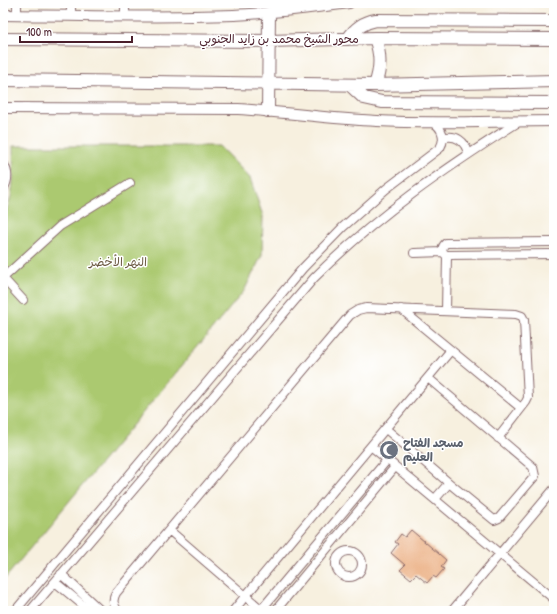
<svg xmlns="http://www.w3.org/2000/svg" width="557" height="614" font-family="'Patrick Hand','Playpen Sans Arabic',sans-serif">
  <rect width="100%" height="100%" fill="#fff"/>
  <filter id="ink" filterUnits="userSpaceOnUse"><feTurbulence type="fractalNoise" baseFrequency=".025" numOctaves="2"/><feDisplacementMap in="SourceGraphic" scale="8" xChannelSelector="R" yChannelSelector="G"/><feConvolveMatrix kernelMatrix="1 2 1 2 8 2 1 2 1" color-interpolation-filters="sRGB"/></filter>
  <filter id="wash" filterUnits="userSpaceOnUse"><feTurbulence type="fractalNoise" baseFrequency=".012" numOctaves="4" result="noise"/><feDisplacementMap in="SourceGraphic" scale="16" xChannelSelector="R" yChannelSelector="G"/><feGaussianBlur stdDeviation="0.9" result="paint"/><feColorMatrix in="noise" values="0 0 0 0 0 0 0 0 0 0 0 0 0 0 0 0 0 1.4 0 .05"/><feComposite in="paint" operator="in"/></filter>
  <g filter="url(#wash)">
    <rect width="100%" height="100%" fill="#f7f0df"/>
    <!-- green -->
    <path fill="#abc970" stroke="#7a744e" d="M 13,146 L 219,146 L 250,178 L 263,216 L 262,255 L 244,291 L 3,581 L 3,217 C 16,195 13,170 13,146 Z"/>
    <g id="blocks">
      <!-- building -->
      <path fill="#ebaf82" d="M 411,530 L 446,560 L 441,567 L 444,569 L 436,578 L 433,576 L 427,583 L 416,574 L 411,579 L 400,570 L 405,565 L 391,553 L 398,544 L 395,542 L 401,534 L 405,537 Z"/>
    </g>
  </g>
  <g filter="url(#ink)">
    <use href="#blocks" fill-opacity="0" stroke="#87686a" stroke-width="1"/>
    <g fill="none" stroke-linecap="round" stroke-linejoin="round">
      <defs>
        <path id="minor" d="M 71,3 L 71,16
          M 17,15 L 17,3
          M 125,17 L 125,3
          M 443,138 C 455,134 466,141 468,154
          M 3,163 C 8,171 9,180 3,189
          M 554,242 L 446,243 C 441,247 441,253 447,255 L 554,254
          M 414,253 L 443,252
          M 3,278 L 60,226 L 130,183
          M 3,278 L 23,300
          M 401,309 L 521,408
          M 446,311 L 447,255
          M 386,429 L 449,483 L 494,520 L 499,518 L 535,476 L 533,467 L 428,378
          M 372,447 L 554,599
          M 435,499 L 449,483
          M 169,530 L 263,611
          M336 564a13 13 0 1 1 26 0a13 13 0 1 1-26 0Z
          M 61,574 L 101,611
          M 55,582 L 90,611
          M 15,611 L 303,268 L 343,227 L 386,189 L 440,148 C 446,138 442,128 433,122
          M 30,611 L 314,278 C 376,216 447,167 520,121
          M 118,611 C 113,605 112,600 116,593 L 350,315 L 358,310 L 366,308 L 516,314 L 522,316 L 524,320 L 528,398 L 526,402 L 498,438
          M 233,611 L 451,350
          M 260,611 L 387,460
          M 275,611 L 395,467
          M 452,611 L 554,489"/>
        <path id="major" d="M 3,15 C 80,16 157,18 234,15 C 273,13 311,8 349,3
          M 3,108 L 238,109 C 284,112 331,119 377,121 C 436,124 495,121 554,121"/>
        <path id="highway" d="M 375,38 C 381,55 381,68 375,85
          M 3,39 L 269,41 L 375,38 L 554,39
          M 348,39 C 355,28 364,22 376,20 L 554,21
          M 3,80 L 375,85 L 554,81
          M 350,85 L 364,98 L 382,102 L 554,103
          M 268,111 L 269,13"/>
      </defs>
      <!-- minor casing -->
      <use href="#minor" stroke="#87686a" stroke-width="10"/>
      <!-- major casing -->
      <use href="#major" stroke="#87686a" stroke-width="12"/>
      <!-- highway casing -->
      <use href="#highway" stroke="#87686a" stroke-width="14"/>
      <!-- minor -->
      <use href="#minor" stroke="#fff" stroke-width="8"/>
      <!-- major -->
      <use href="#major" stroke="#fff" stroke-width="10"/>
      <!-- highway -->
      <use href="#highway" stroke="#fff" stroke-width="12"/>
    </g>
  </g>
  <!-- icons -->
  <defs>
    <symbol id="mosque-disc" viewBox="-11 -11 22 22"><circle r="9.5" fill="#6b7280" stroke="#fff"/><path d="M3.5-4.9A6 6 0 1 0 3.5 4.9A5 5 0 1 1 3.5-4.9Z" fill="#fff"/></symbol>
  </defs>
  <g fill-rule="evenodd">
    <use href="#mosque-disc" x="378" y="439" width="22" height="22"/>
  </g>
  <g text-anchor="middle" stroke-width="3" stroke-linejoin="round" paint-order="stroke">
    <!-- street labels -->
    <g font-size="12" fill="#4a1f2b" stroke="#fff">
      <text x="279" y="43">محور الشيخ محمد بن زايد الجنوبي</text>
    </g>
    <!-- park labels -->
    <g font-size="12" fill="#6c5a43" stroke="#fff">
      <text x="118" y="266">النهر الأخضر</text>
    </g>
    <!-- worship labels -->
    <g font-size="12" font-weight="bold" fill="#5b616d" stroke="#fff" text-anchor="start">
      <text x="403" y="447">مسجد الفتاح<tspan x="403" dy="14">العليم</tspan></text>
    </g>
  </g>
  <!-- margin -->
  <rect width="557" height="614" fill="none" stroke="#fff" stroke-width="16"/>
  <!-- scale -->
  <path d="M20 36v6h112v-6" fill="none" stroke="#4a1f2b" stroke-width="2"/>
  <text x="26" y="36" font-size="12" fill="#4a1f2b" stroke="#ffffff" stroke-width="3" paint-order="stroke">100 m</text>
</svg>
